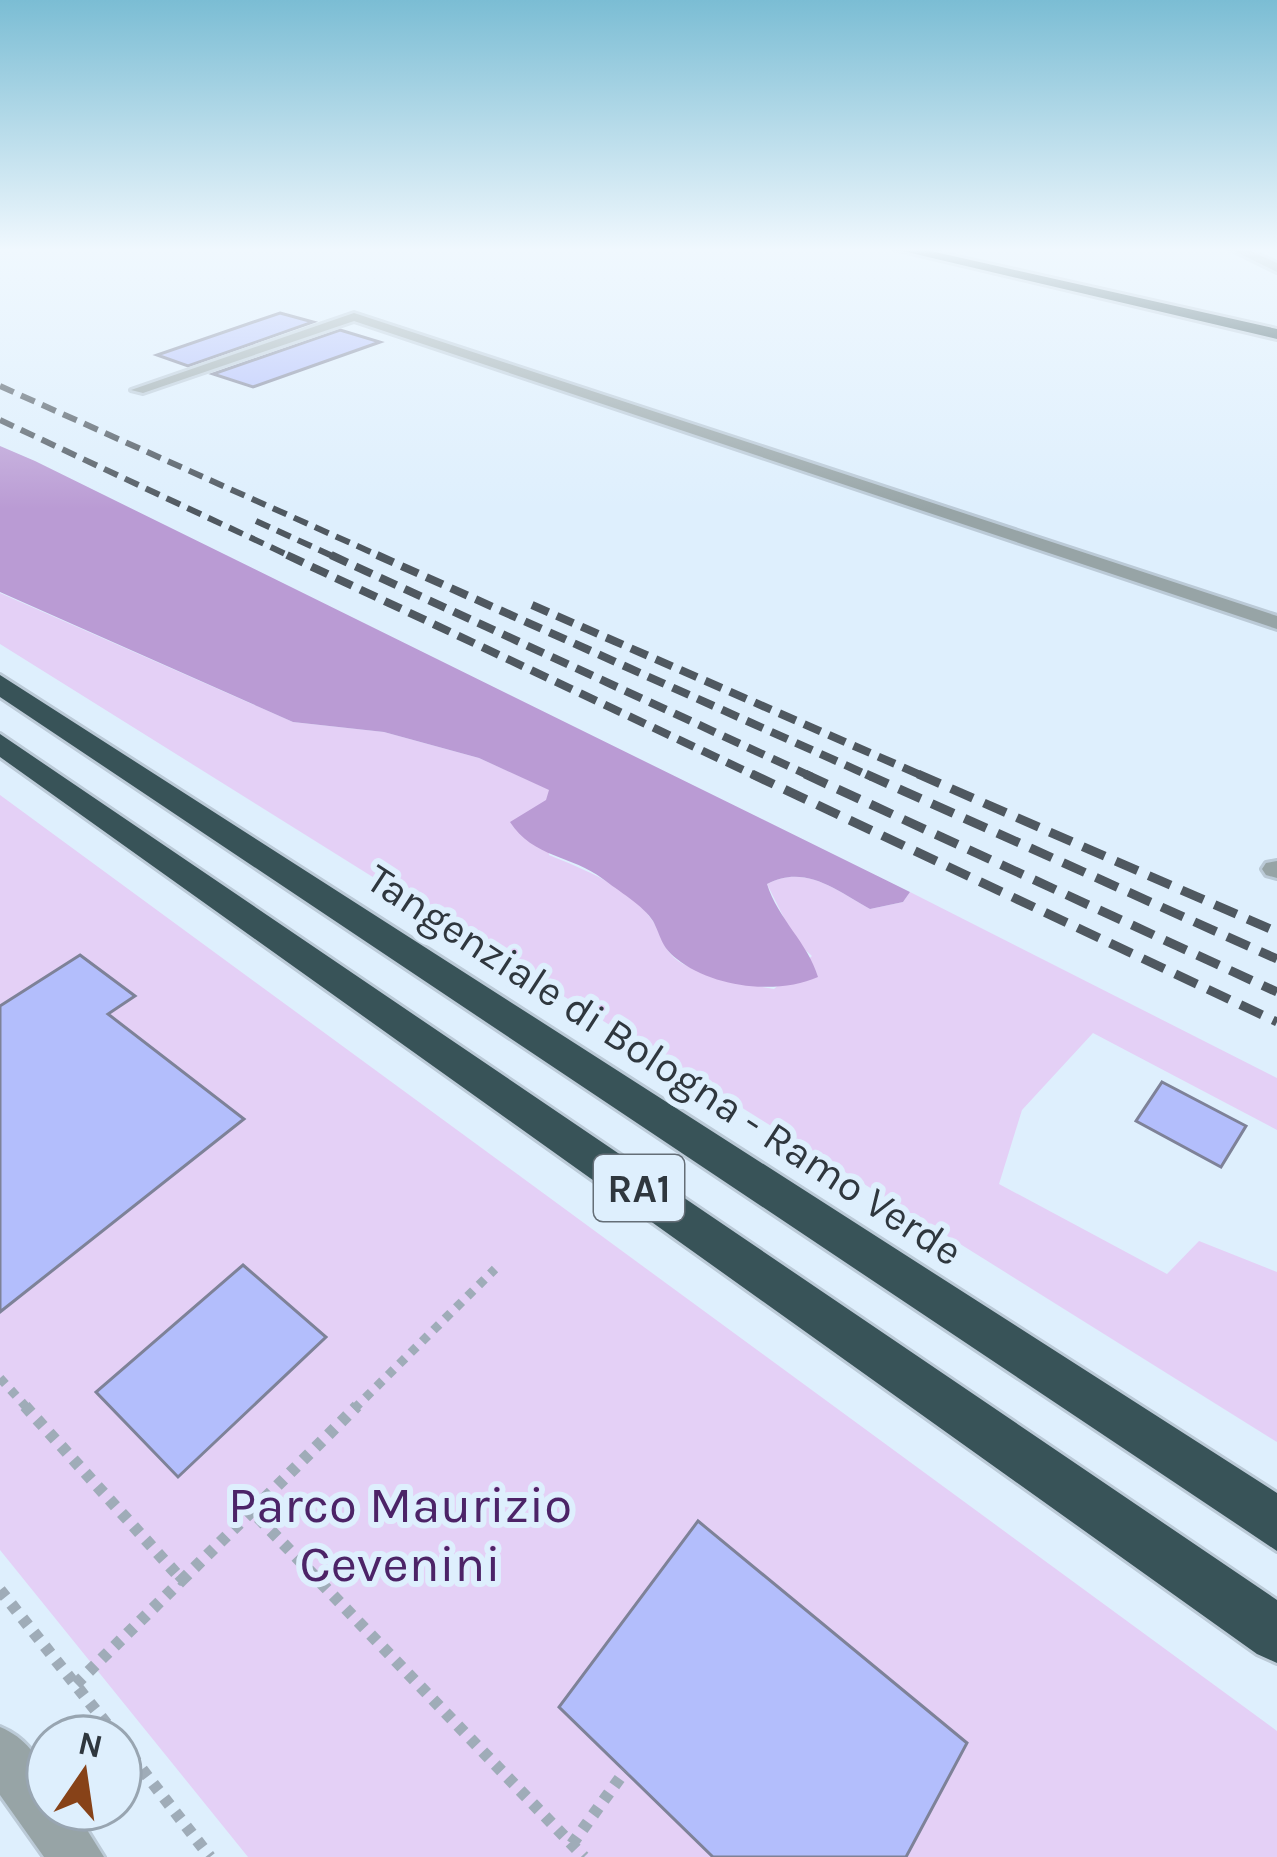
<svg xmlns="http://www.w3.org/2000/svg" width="1277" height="1857" font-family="Karla,sans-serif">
  <rect width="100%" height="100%" fill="#deeffd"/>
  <!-- green -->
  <path fill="#e4d0f6" d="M 0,593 L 293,722 L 384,732 L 479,758 L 550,790 L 549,855 C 583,869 630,887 652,920 C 663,936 663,953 683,964 C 711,978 743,984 774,989 L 812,956 L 796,942 L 767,884 C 805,864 836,890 870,909 L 903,902 L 910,892 L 1277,1078 L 1277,1130 L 1093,1033 L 1022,1110 L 999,1184 L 1167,1274 L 1199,1241 L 1277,1272 L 1277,1442 L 0,644 Z
    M 0,795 L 1277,1731 L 1277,1857 L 248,1857 L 0,1550 Z"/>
  <!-- forest -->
  <path fill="#ba9bd4" d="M 0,446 L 35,461 L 910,892 L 903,902 L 870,909 C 836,890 805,864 767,884 C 778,919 808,943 818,977 C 778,995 713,988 677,959 C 661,947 661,936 653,921 C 644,906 617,890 603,879 C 572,855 533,858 510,822 L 546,800 L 549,790 L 479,758 L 384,732 L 293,722 L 0,592 Z"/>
  <!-- building -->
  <path fill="#b3befc" stroke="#7e8298" stroke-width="3" d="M 280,313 L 313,322 L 188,366 L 157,355 Z
    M 340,330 L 380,342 L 253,387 L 213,374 Z
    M 80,955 L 135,996 L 108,1014 L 244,1119 L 0,1312 L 0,1006 Z
    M 1162,1082 L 1246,1126 L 1221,1167 L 1136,1121 Z
    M 243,1265 L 326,1337 L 178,1477 L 96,1392 Z
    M 698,1521 L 967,1743 L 906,1857 L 713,1857 L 559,1707 Z"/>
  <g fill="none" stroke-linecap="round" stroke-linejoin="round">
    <defs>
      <path id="lane" d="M 354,313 L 1277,616 L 1277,629 L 354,321 L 143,393 L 131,390 Z
        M 1277,861 L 1277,878 L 1266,875 L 1262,869 L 1266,863 Z"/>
      <path id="street" d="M 1230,249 L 1246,249 L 1277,263 L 1277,272 Z
        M 0,1727 C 36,1742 48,1773 48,1809 L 74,1809 L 104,1857 L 44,1857 L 0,1795 Z"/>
      <path id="highway" d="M 894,249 L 922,249 L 1277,329 L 1277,339 Z
        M 0,675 L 1277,1493 L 1277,1551 L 0,697 Z
        M 0,734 L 1277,1600 L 1277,1663 L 1257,1654 L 0,757 Z"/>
    </defs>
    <!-- lane casing -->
    <use href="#lane" stroke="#bbcad7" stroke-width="6"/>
    <!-- street casing -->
    <use href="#street" stroke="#bbcad7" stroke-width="6"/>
    <!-- highway casing -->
    <use href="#highway" stroke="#bbcad7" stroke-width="6"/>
    <!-- path-far1 -->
    <path stroke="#9facb8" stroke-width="9" stroke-dasharray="8 8" stroke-linecap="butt" d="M 0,1378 L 28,1409
      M 354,1409 L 495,1269"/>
    <!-- path -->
    <path stroke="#9facb8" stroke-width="12" stroke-dasharray="9 9" stroke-linecap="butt" d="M 25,1406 L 182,1580 L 252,1511 L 584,1857
      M 252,1511 L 357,1406
      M 0,1590 L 117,1737
      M 76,1684 L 182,1580
      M 120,1741 L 210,1857
      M 572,1844 L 625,1771"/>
    <!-- lane -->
    <use href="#lane" fill="#97a4a6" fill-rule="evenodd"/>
    <!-- street -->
    <use href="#street" fill="#97a4a6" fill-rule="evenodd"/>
    <!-- highway -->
    <use href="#highway" fill="#385358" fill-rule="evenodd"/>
    <!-- rail-far2 -->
    <path stroke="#4f5860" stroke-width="6" stroke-dasharray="15 8" stroke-linecap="butt" d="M 0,386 L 384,558
      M 0,420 L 294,558
      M 256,521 L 337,558"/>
    <!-- rail-far1 -->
    <path stroke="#4f5860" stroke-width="8" stroke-dasharray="18 9" stroke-linecap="butt" d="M 287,555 L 758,777
      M 331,555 L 812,777
      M 377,555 L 872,777
      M 532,605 L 925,777"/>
    <!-- rail -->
    <path stroke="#4f5860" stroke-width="9" stroke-dasharray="24 12" stroke-linecap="butt" d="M 752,774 L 1277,1022
      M 805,774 L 1277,992
      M 866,774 L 1277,959
      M 918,774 L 1277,932"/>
  </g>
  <!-- sky -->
  <linearGradient id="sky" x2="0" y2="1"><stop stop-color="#7bbdd4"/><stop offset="0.49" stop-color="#f0f8fe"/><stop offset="1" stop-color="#f0f8fe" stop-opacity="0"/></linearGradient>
  <rect width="1277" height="509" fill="url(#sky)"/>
  <g text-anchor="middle" stroke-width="12" stroke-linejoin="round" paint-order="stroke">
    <!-- shield labels -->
    <rect fill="#deeffd" stroke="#646e77" stroke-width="3" x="594" y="1155" width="90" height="66" rx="9"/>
    <g font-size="39" font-weight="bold" fill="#2f373e">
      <text x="639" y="1202">RA1</text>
    </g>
    <!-- street labels -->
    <g font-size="42" fill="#2f373e" stroke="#deeffd">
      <text transform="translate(665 1064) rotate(33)" y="15">Tangenziale di Bologna - Ramo Verde</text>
    </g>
    <!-- near-park labels -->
    <g font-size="51" fill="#4c2367" stroke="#deeffd">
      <text x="400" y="1522">Parco Maurizio<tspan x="400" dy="59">Cevenini</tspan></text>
    </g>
  </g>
  <!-- north arrow -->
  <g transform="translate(84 1773) rotate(13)"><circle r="57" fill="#deeffd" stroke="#98a5b1" stroke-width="3"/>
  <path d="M0-9L21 45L0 30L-21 45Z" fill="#874218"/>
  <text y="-18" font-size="33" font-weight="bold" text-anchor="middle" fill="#2f373e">N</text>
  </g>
</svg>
